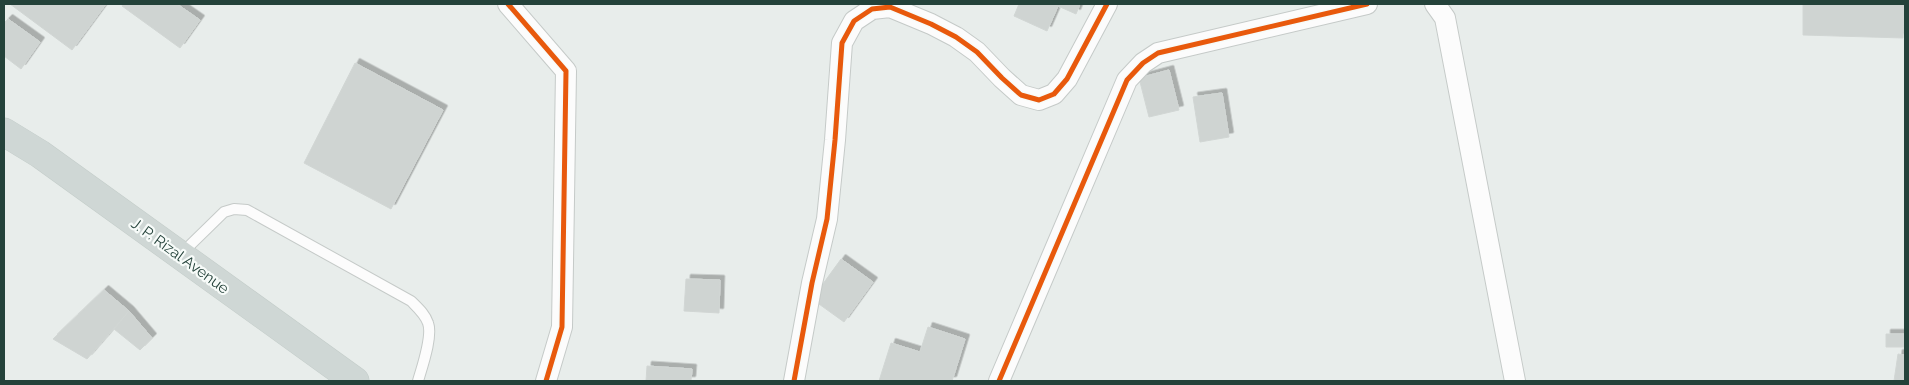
<svg xmlns="http://www.w3.org/2000/svg" width="1909" height="385" font-family="Raleway,sans-serif">
  <defs>
    <filter id="shadow"><feDropShadow dx="4.5" dy="-4.5" stdDeviation="0" flood-color="#0004"/></filter>
  </defs>
  <rect width="100%" height="100%" fill="#e8edeb"/>
  <!-- building -->
  <path fill="#cfd4d2" stroke="#d1d6d4" filter="url(#shadow)" d="M 10,4 L 106,4 L 72,50 Z
    M 123,4 L 177,4 L 200,20 L 180,48 L 122,6 Z
    M 1019,4 L 1080,4 L 1076,14 L 1058,6 L 1047,31 L 1014,16 Z
    M 1803,4 L 1904,4 L 1903,38 L 1803,35 Z
    M 8,19 L 40,42 L 21,69 L 4,56 L 4,23 Z
    M 355,63 L 443,110 L 391,209 L 304,163 Z
    M 1169,70 L 1179,110 L 1149,117 L 1139,78 Z
    M 1222,93 L 1229,137 L 1200,142 L 1193,97 Z
    M 841,259 L 873,282 L 844,322 L 812,299 Z
    M 686,279 L 720,280 L 719,313 L 684,311 Z
    M 104,290 L 129,311 L 87,359 L 53,339 Z
    M 129,311 L 152,338 L 140,350 L 114,329 Z
    M 928,327 L 965,339 L 952,381 L 879,381 L 891,343 L 920,352 Z
    M 1886,334 L 1904,334 L 1904,347 L 1886,347 Z
    M 1898,354 L 1905,355 L 1905,381 L 1894,381 Z
    M 647,366 L 692,369 L 691,381 L 646,381 Z"/>
  <g fill="none" stroke-linecap="round" stroke-linejoin="round">
    <defs>
      <path id="service" d="M 181,254 L 224,212 L 234,209 L 247,210 L 411,301 C 418,308 425,314 428,323 C 433,336 422,367 418,381"/>
      <path id="minor" d="M 508,4 L 566,71 L 562,327 L 546,381
        M 1435,4 L 1445,18 L 1515,381
        M 794,381 L 812,283 L 827,219 L 835,140 L 842,43 L 854,21 L 872,9 L 890,7 L 931,24 L 956,37 L 977,52 L 1002,78 L 1021,95 L 1039,100 L 1054,94 L 1067,79 L 1107,4
        M 999,381 L 1127,80 L 1143,63 L 1158,53 L 1367,4"/>
      <path id="primary" d="M 4,132 L 40,154 L 355,381"/>
    </defs>
    <!-- service casing -->
    <use href="#service" stroke="#c5cac8" stroke-width="12"/>
    <!-- minor casing -->
    <use href="#minor" stroke="#c5cac8" stroke-width="22"/>
    <!-- primary casing -->
    <use href="#primary" stroke="#c3ccc9" stroke-width="29"/>
    <!-- service -->
    <use href="#service" stroke="#fcfcfc" stroke-width="10"/>
    <!-- minor -->
    <use href="#minor" stroke="#fcfcfc" stroke-width="20"/>
    <!-- primary -->
    <use href="#primary" stroke="#cfd7d5" stroke-width="28"/>
    <defs>
      <path id="cycleway" d="M 508,4 L 566,71 L 562,327 L 546,381
        M 794,381 L 812,283 L 827,219 L 835,140 L 842,43 L 854,21 L 872,9 L 890,7 L 931,24 L 956,37 L 977,52 L 1002,78 L 1021,95 L 1039,100 L 1054,94 L 1067,79 L 1107,4
        M 999,381 L 1127,80 L 1143,63 L 1158,53 L 1367,4"/>
    </defs>
    <!-- cycleway casing -->
    <use href="#cycleway" stroke="#f7fbf9" stroke-width="8"/>
    <!-- cycleway -->
    <use href="#cycleway" stroke="#e8590c" stroke-width="5"/>
  </g>
  <g text-anchor="middle" stroke-width="4.5" stroke-linejoin="round" paint-order="stroke">
    <!-- street labels -->
    <g font-size="15" fill="#24423a" stroke="#f7fbf9">
      <text transform="translate(180 256) rotate(36)" y="5">J. P. Rizal Avenue</text>
    </g>
  </g>
  <!-- border -->
  <rect width="1909" height="385" fill="none" stroke="#24423a" stroke-width="10"/>
</svg>
